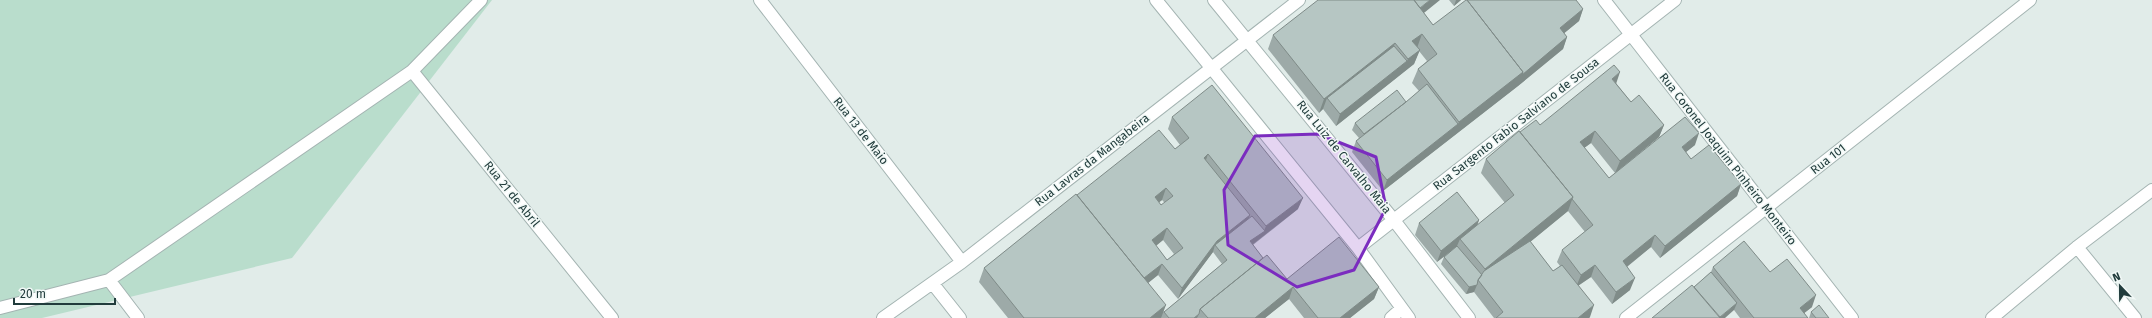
<svg xmlns="http://www.w3.org/2000/svg" width="2152" height="318" font-family="'Fira Sans',sans-serif">
  <rect width="100%" height="100%" fill="#e1ece9"/>
  <!-- green -->
  <path fill="#b9ddcc" d="M 0,0 L 492,0 L 292,258 L 42,318 L 0,318 Z"/>
  <g fill="none" stroke-linecap="round" stroke-linejoin="round">
    <defs>
      <path id="minor" d="M 760,0 L 962,262
        M 1156,0 L 1358,248 L 1409,318
        M 1214,0 L 1393,219 L 1469,318
        M 412,71 L 612,318
        M 2077,247 L 2135,318
        M 1358,248 L 1675,0
        M 109,280 L 138,318
        M 933,284 L 960,318
        M 0,308 L 109,280 L 412,71 L 481,0
        M 883,318 L 962,262 L 1299,0
        M 1391,318 L 1401,309
        M 1626,318 L 2030,0
        M 1992,318 L 2077,247 L 2152,190"/>
      <path id="tertiary" d="M 1604,0 L 1852,318"/>
    </defs>
    <!-- minor casing -->
    <use href="#minor" stroke="#a4b4b2" stroke-width="14"/>
    <!-- tertiary casing -->
    <use href="#tertiary" stroke="#a4b4b2" stroke-width="14"/>
    <!-- minor -->
    <use href="#minor" stroke="#fff" stroke-width="12"/>
    <!-- tertiary -->
    <use href="#tertiary" stroke="#fff" stroke-width="12"/>
  </g>
  <!-- wall -->
  <path fill="#9daaa8" fill-rule="evenodd" d="M 1449,0 L 1461,0 L 1454,6 Z
    M 1467,0 L 1583,9 L 1579,21 L 1564,33 L 1567,37 L 1563,49 L 1518,86 L 1383,191 L 1352,152 L 1356,141 L 1359,138 L 1352,130 L 1355,123 L 1406,102 L 1419,91 L 1412,83 L 1418,69 L 1427,61 L 1419,51 L 1414,64 L 1336,126 L 1323,109 L 1319,113 L 1268,49 L 1273,35 L 1424,13 L 1433,25 Z
    M 1616,83 L 1631,102 L 1664,125 L 1659,137 L 1634,158 L 1695,145 L 1686,152 L 1691,159 L 1741,184 L 1737,196 L 1660,258 L 1651,247 L 1627,267 L 1630,290 L 1612,304 L 1591,277 L 1578,286 L 1590,317 L 1589,318 L 1494,318 L 1474,292 L 1466,294 L 1441,264 L 1444,257 L 1454,249 L 1437,262 L 1415,235 L 1419,223 L 1479,220 L 1477,225 L 1505,203 L 1481,173 L 1486,159 L 1520,132 L 1540,125 ZM 1591,143 L 1615,173 L 1609,178 L 1584,148 ZM 1568,211 L 1585,232 L 1562,250 L 1557,262 L 1560,266 L 1553,271 L 1530,242 Z
    M 1172,117 L 1298,209 L 1253,245 L 1263,258 L 1287,279 L 1379,287 L 1374,299 L 1350,318 L 1304,318 L 1289,299 L 1265,318 L 1008,318 L 979,282 L 984,268 L 1077,195 L 1175,149 L 1180,145 L 1168,129 ZM 1162,200 L 1165,203 L 1161,205 L 1159,202 ZM 1163,240 L 1174,254 L 1167,260 L 1156,246 ZM 1213,252 L 1222,264 L 1164,312 L 1148,283 L 1158,275 L 1178,299 Z
    M 1713,267 L 1770,272 L 1812,307 L 1804,313 L 1808,318 L 1740,318 L 1734,310 L 1694,287 L 1711,272 Z
    M 1811,312 L 1829,318 L 1809,318 Z"/>
  <!-- shaded-wall -->
  <path fill="#7f8b88" d="M 1430,0 L 1440,0 L 1414,21 L 1419,9 Z
    M 1456,0 L 1461,0 L 1454,6 Z
    M 1583,9 L 1579,21 L 1556,40 L 1560,28 Z
    M 1422,34 L 1417,48 L 1412,41 Z
    M 1567,37 L 1563,49 L 1518,86 L 1383,191 L 1387,180 L 1458,124 L 1459,122 Z
    M 1395,43 L 1390,57 L 1327,98 L 1323,109 L 1319,113 L 1324,99 Z
    M 1420,50 L 1414,64 L 1336,126 L 1340,114 L 1407,61 L 1408,59 Z
    M 1620,72 L 1616,84 L 1612,79 Z
    M 1664,125 L 1659,137 L 1615,173 L 1620,161 Z
    M 1595,131 L 1591,143 L 1576,154 L 1580,142 Z
    M 1699,133 L 1695,145 L 1677,159 L 1682,147 Z
    M 1208,154 L 1204,166 L 1204,158 Z
    M 1741,184 L 1737,196 L 1660,258 L 1665,246 Z
    M 1166,188 L 1162,200 L 1151,209 L 1155,197 Z
    M 1573,197 L 1568,211 L 1480,283 L 1485,269 Z
    M 1303,198 L 1298,209 L 1248,248 L 1250,241 L 1264,231 L 1266,226 Z
    M 1250,215 L 1246,226 L 1215,245 L 1213,252 L 1178,299 L 1182,288 L 1217,241 Z
    M 1479,220 L 1475,232 L 1460,239 L 1457,246 L 1437,262 L 1441,251 Z
    M 1167,228 L 1163,240 L 1148,252 L 1152,240 Z
    M 1655,235 L 1651,247 L 1619,273 L 1623,261 Z
    M 1162,264 L 1158,275 L 1138,291 L 1143,279 Z
    M 1595,265 L 1591,277 L 1576,287 L 1581,275 Z
    M 1635,278 L 1630,290 L 1612,304 L 1616,292 Z
    M 1477,285 L 1474,292 L 1466,294 L 1469,287 Z
    M 1293,287 L 1289,299 L 1265,318 L 1255,318 Z
    M 1379,287 L 1374,299 L 1350,318 L 1340,318 Z
    M 1816,295 L 1812,307 L 1798,318 L 1800,308 Z
    M 1737,303 L 1734,310 L 1725,318 L 1719,318 Z
    M 1166,305 L 1161,318 L 1150,318 Z
    M 1594,305 L 1590,317 L 1589,318 L 1578,318 Z
    M 1199,314 L 1197,318 L 1194,318 Z"/>
  <!-- building -->
  <path fill="#b6c6c3" stroke="#7f8b88" fill-rule="evenodd" d="M 1318,0 L 1414,0 L 1433,25 L 1466,0 L 1467,0 L 1523,72 L 1459,122 L 1418,69 L 1437,54 L 1422,34 L 1412,41 L 1420,50 L 1408,59 L 1395,43 L 1324,99 L 1273,35 Z
    M 1414,0 L 1430,0 L 1420,8 Z
    M 1467,0 L 1576,0 L 1583,9 L 1560,28 L 1567,37 L 1522,75 L 1523,72 Z
    M 1394,46 L 1407,61 L 1340,114 L 1327,98 Z
    M 1614,65 L 1620,72 L 1612,79 L 1631,102 L 1639,95 L 1664,125 L 1620,161 L 1595,131 L 1580,142 L 1609,178 L 1685,117 L 1699,133 L 1682,147 L 1691,159 L 1709,145 L 1741,184 L 1665,246 L 1655,235 L 1623,261 L 1635,278 L 1616,292 L 1595,265 L 1581,275 L 1562,250 L 1593,225 L 1572,199 L 1573,197 L 1520,132 L 1536,120 L 1540,125 Z
    M 1427,84 L 1458,124 L 1387,180 L 1356,141 L 1406,102 Z
    M 1212,85 L 1303,198 L 1266,226 L 1208,154 L 1204,158 L 1250,215 L 1217,241 L 1182,288 L 1162,264 L 1144,278 L 1077,195 L 1159,130 L 1175,149 L 1189,138 L 1172,117 ZM 1166,188 L 1173,196 L 1161,205 L 1155,197 ZM 1167,228 L 1183,248 L 1167,260 L 1152,240 Z
    M 1397,90 L 1406,102 L 1364,134 L 1355,123 Z
    M 1519,131 L 1573,197 L 1485,269 L 1460,239 L 1514,195 L 1486,159 Z
    M 1457,192 L 1479,220 L 1441,251 L 1419,223 Z
    M 1076,194 L 1166,305 L 1150,318 L 1024,318 L 984,268 Z
    M 1252,216 L 1265,231 L 1250,241 L 1263,258 L 1200,309 L 1199,314 L 1194,318 L 1169,318 L 1164,312 L 1227,260 L 1215,245 Z
    M 1339,237 L 1379,287 L 1340,318 L 1318,318 L 1293,287 L 1255,318 L 1208,318 L 1200,309 L 1267,255 L 1287,279 Z
    M 1530,241 L 1553,271 L 1562,265 L 1594,305 L 1578,318 L 1496,318 L 1503,312 L 1478,280 L 1484,271 Z
    M 1744,241 L 1770,272 L 1787,259 L 1816,295 L 1800,308 L 1808,318 L 1754,318 L 1713,267 Z
    M 1457,246 L 1482,275 L 1478,280 L 1477,285 L 1469,287 L 1444,257 Z
    M 1711,272 L 1737,303 L 1720,317 L 1694,287 Z
    M 1692,285 L 1720,318 L 1652,318 Z
    M 1819,305 L 1829,318 L 1816,318 L 1811,312 Z"/>
  <!-- marked area -->
  <path fill="#7b2cbf" fill-opacity="0.2" stroke="#7b2cbf" stroke-width="3" stroke-linejoin="round" d="M 1318,134 L 1376,157 L 1386,208 L 1354,270 L 1297,287 L 1228,245 L 1224,190 L 1255,136 Z"/>
  <g text-anchor="middle" stroke-width="3" stroke-linejoin="round" paint-order="stroke">
    <!-- street labels -->
    <g font-size="12" fill="#213c3c" stroke="#f1f8f6">
      <text transform="translate(1516 124) rotate(-38)" y="4">Rua Sargento Fabio Salviano de Sousa</text>
      <text transform="translate(861 131) rotate(52)" y="4">Rua 13 de Maio</text>
      <text transform="translate(1344 157) rotate(51)" y="4">Rua Luiz de Carvalho Maia</text>
      <text transform="translate(1728 159) rotate(52)" y="4">Rua Coronel Joaquim Pinheiro Monteiro</text>
      <text transform="translate(1828 159) rotate(-38)" y="4">Rua 101</text>
      <text transform="translate(1092 160) rotate(-38)" y="4">Rua Lavras da Mangabeira</text>
      <text transform="translate(512 194) rotate(51)" y="4">Rua 21 de Abril</text>
    </g>
  </g>
  <!-- north arrow -->
  <g transform="translate(2120 286) rotate(338)" stroke="#f1f8f6" stroke-width="3" paint-order="stroke">
  <path d="M0-3L7 15L0 10L-7 15Z" fill="#213c3c"/>
  <text y="-6" font-size="11" font-weight="bold" text-anchor="middle" fill="#213c3c">N</text>
  </g>
  <!-- scale -->
  <path d="M14 298v6h101v-6" fill="none" stroke="#213c3c" stroke-width="2"/>
  <text x="20" y="298" font-size="12" fill="#213c3c" stroke="#f1f8f6" stroke-width="3" paint-order="stroke">20 m</text>
</svg>
